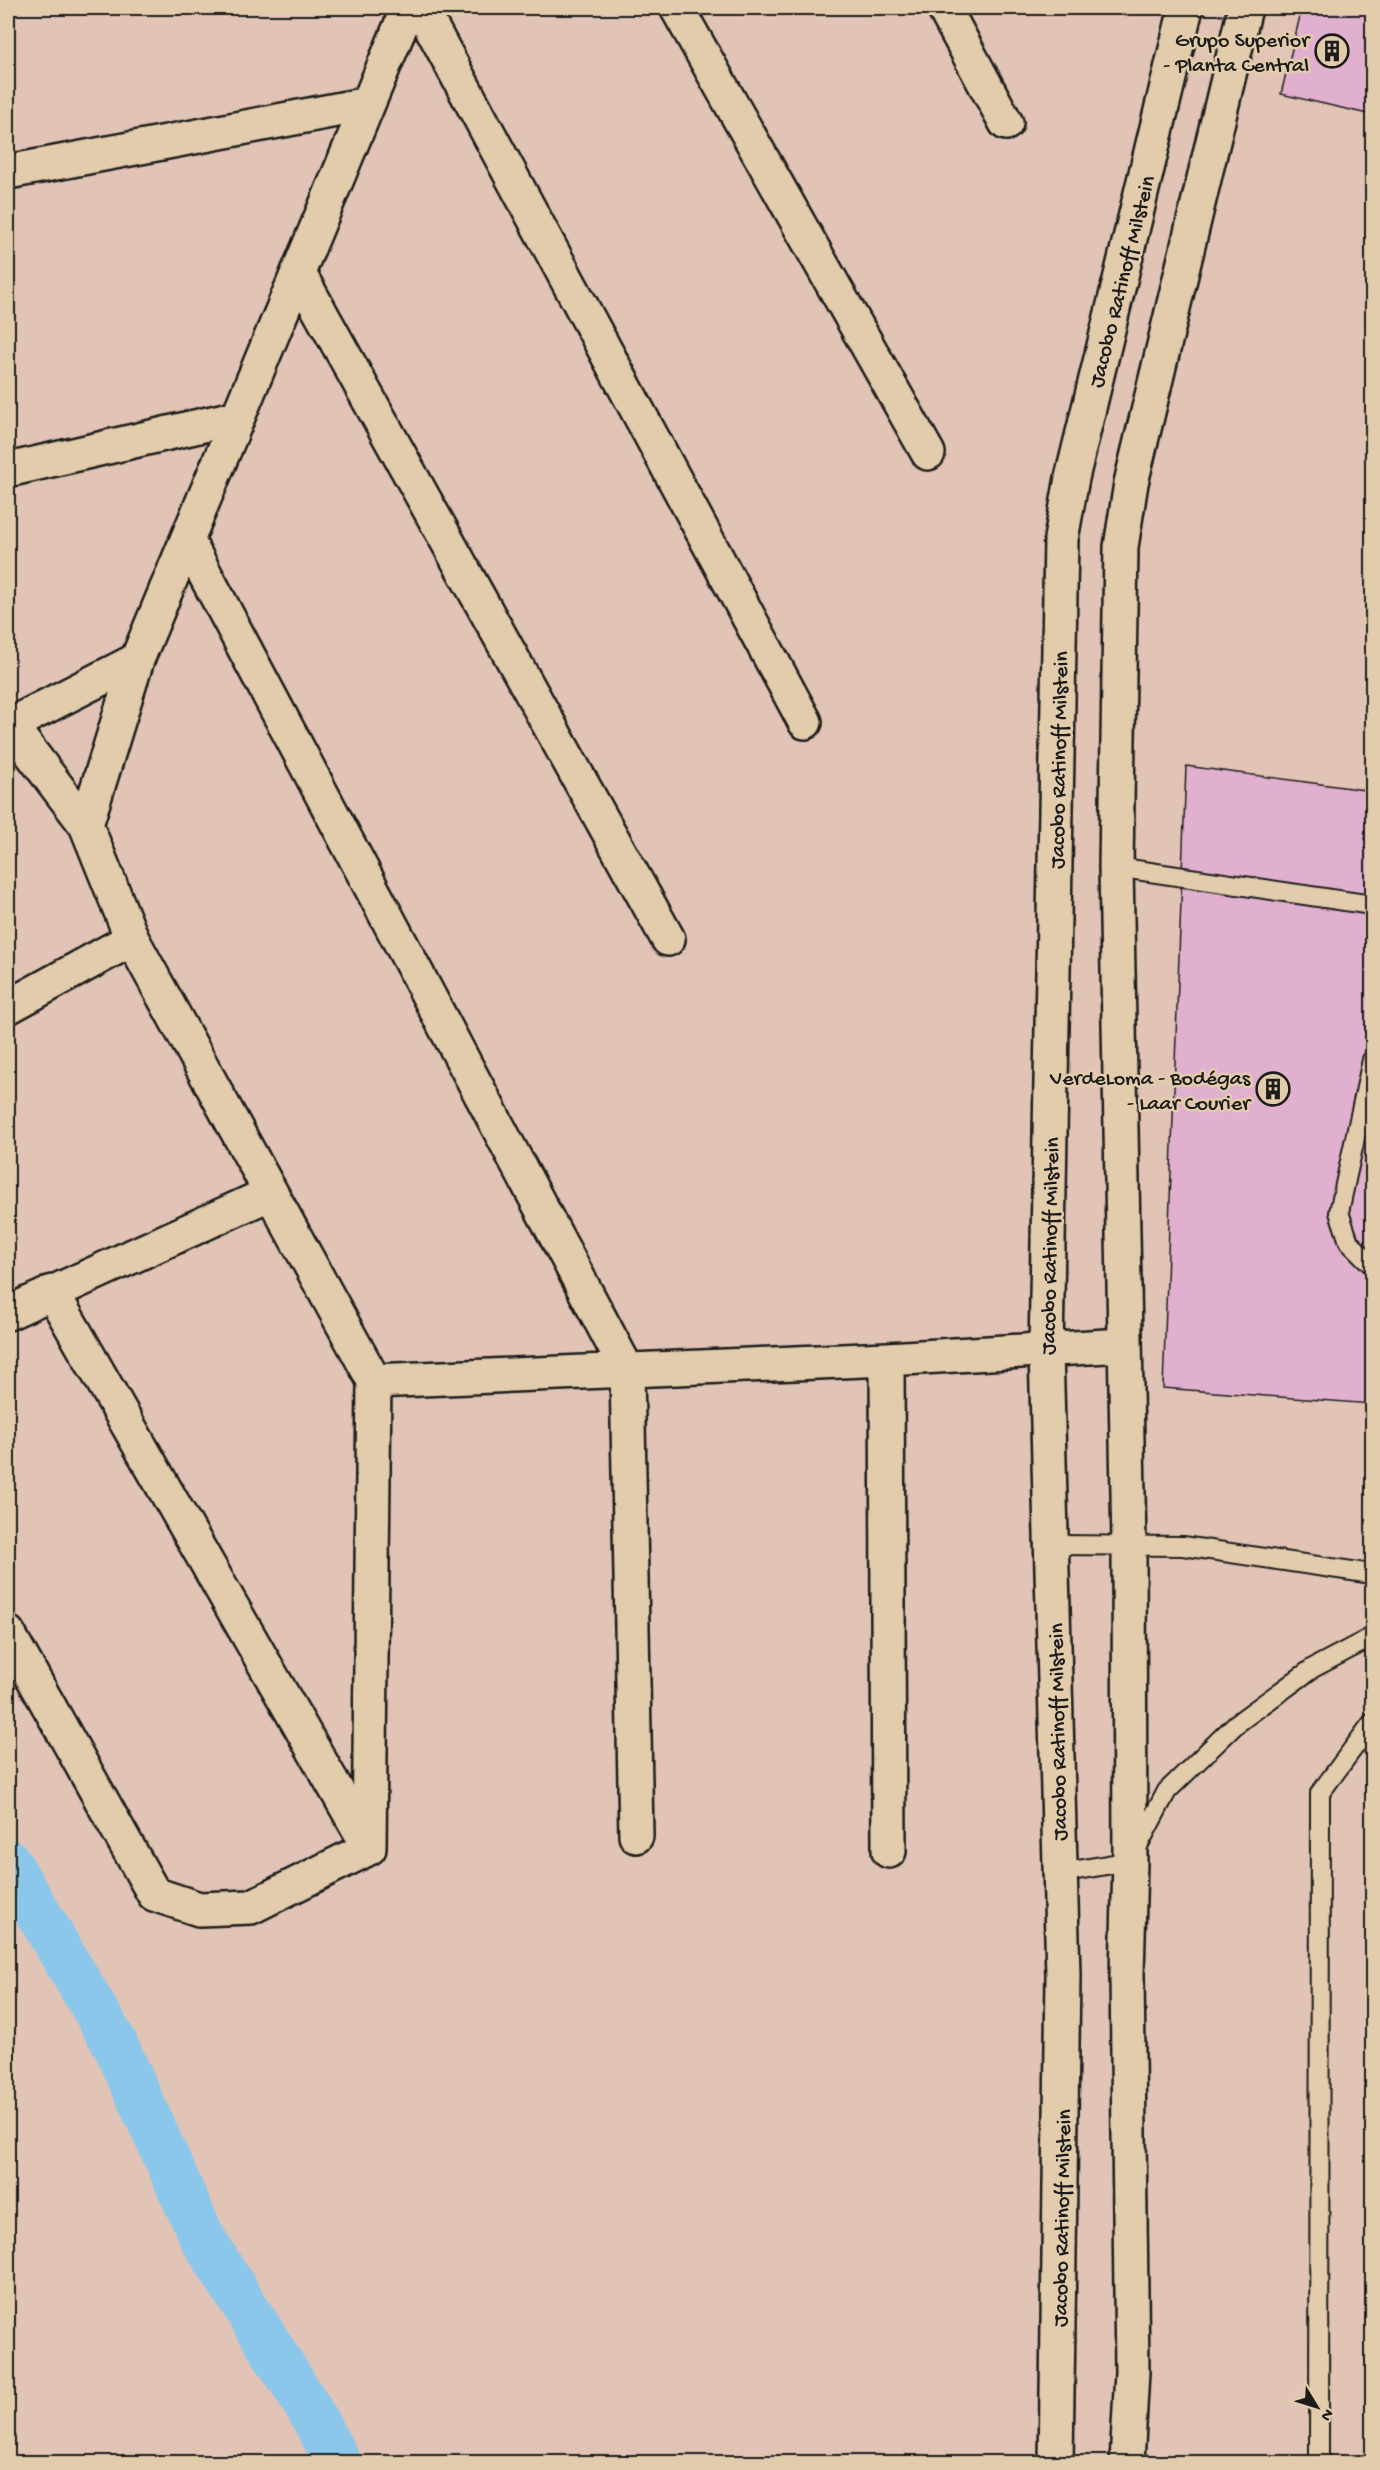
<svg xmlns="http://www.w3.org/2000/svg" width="1380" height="2470" font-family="'Gochi Hand',sans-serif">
  <rect width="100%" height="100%" fill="#e2c4b6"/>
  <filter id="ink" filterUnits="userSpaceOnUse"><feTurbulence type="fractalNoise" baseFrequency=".0167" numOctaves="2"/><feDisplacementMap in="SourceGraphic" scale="12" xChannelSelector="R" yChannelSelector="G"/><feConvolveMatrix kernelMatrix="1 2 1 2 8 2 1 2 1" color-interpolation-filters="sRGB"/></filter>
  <g filter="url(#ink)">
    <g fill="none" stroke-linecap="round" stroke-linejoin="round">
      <!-- canal -->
      <path stroke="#8ac7ea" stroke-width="46" d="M 8,1862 L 115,2044 L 202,2237 L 309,2409 L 338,2462"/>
    </g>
    <!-- building -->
    <path fill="#e1b0cf" stroke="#1c1c1c" stroke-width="1.5" d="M 1302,8 L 1372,8 L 1372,115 L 1281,94 Z
      M 1186,766 L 1372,791 L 1372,1404 L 1163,1388 Z"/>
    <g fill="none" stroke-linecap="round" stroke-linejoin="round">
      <defs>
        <path id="service" d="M 1116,867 L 1372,905
          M 1372,1060 L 1339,1212 L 1349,1242 L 1372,1265
          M 1051,1545 L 1183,1546 L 1372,1574
          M 1060,1873 L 1130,1861 L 1167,1791 L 1236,1724 L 1313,1668 L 1372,1637
          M 1319,2462 L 1320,1793 L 1372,1723"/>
        <path id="minor" d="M 421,8 L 805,722
          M 677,8 L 928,453
          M 944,8 L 1006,123
          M 8,172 L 368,104
          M 298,272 L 668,939
          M 8,470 L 238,417
          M 187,540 L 627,1370 L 636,1836
          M 8,726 L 137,660
          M 86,825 L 137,660 L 408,8
          M 8,1007 L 132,939
          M 52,1292 L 368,1845
          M 8,1313 L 271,1193
          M 887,1359 L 889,1851
          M 374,1381 L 887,1359 L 1124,1345
          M 8,1633 L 154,1894 L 199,1909 L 251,1907 L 369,1848 L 374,1381 L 132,939 L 86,825 L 10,725"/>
        <path id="tertiary" d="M 1056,2462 L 1063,1975 L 1046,1351 L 1061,539 L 1072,478 L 1186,8
          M 1127,2462 L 1132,2372 L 1127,1975 L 1130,1861 L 1129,1546 L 1116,867 L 1121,547 L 1131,483 L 1245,8"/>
      </defs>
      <!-- service casing -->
      <use href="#service" stroke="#1c1c1c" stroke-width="22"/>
      <!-- minor casing -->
      <use href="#minor" stroke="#1c1c1c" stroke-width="38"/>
      <!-- tertiary casing -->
      <use href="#tertiary" stroke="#1c1c1c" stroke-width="38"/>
      <!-- service -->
      <use href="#service" stroke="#e2ccab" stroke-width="18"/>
      <!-- minor -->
      <use href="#minor" stroke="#e2ccab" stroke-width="33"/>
      <!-- tertiary -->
      <use href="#tertiary" stroke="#e2ccab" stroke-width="33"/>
    </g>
  </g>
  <!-- icons -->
  <defs>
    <symbol id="building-ring" viewBox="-11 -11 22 22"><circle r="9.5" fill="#e2ccab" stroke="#1c1c1c" stroke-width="1.5"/><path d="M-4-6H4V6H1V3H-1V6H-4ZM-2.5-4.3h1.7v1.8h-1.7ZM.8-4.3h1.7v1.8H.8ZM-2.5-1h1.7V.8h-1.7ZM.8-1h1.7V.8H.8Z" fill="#1c1c1c"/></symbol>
  </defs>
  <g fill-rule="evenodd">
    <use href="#building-ring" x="1313" y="32" width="38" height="38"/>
    <use href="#building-ring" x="1254" y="1070" width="38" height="38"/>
  </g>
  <g text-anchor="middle" stroke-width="5" stroke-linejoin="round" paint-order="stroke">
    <!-- poi labels -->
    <g font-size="22" fill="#1c1c1c" stroke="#e2ccab" text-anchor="end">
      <text x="1309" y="46">Grupo Superior<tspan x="1309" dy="25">- Planta Central</tspan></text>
      <text x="1250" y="1084">VerdeLoma - Bodégas<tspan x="1250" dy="25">- Laar Courier</tspan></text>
    </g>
    <!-- street labels -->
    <g font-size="22" fill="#1c1c1c" stroke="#e2ccab">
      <text transform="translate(1120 281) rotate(-76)" y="8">Jacobo Ratinoff Milstein</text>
      <text transform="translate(1057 760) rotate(-89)" y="8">Jacobo Ratinoff Milstein</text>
      <text transform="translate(1048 1246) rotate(-89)" y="8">Jacobo Ratinoff Milstein</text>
      <text transform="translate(1056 1732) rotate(-91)" y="8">Jacobo Ratinoff Milstein</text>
      <text transform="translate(1060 2218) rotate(-89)" y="8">Jacobo Ratinoff Milstein</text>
    </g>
  </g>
  <!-- margin -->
  <rect width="1380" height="2470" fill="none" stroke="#e2ccab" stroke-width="30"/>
  <rect x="15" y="15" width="1350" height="2440" fill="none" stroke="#1c1c1c" stroke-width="2" filter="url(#ink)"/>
  <!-- north arrow -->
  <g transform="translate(1317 2407) rotate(128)" stroke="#e2ccab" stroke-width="4.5" paint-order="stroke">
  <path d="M0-4.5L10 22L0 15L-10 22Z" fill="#1c1c1c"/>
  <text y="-9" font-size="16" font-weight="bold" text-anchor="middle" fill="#1c1c1c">N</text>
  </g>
</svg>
